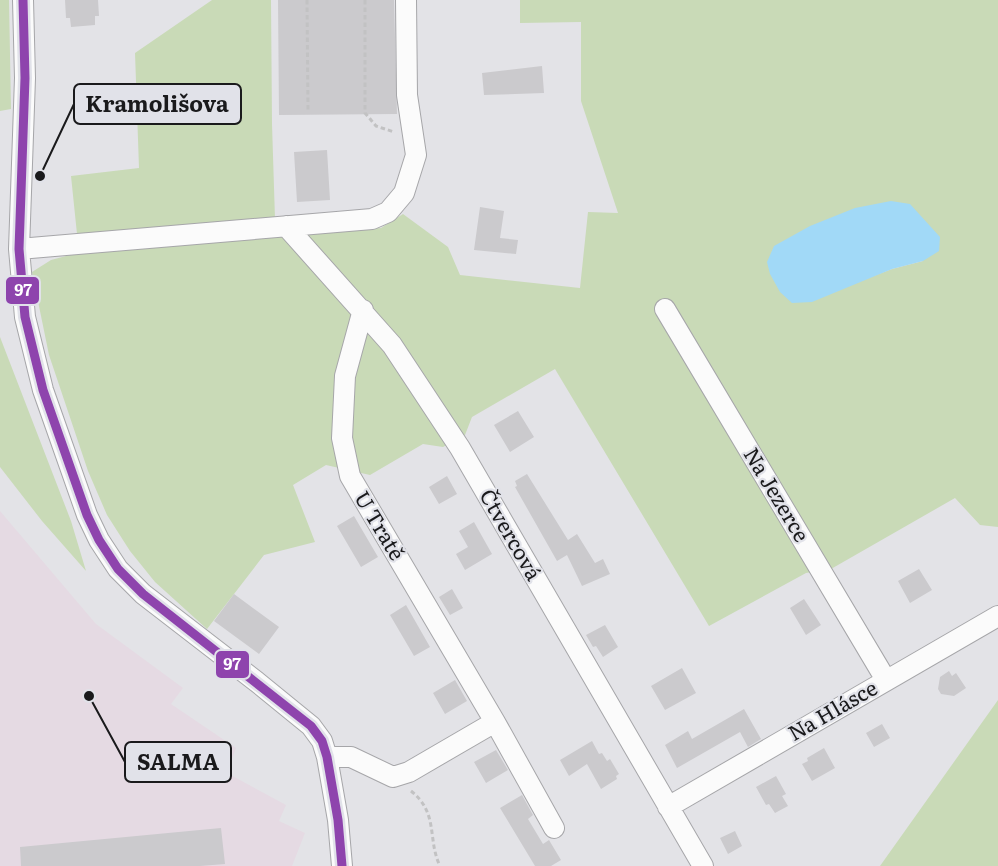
<svg xmlns="http://www.w3.org/2000/svg" width="998" height="866" font-family="Literata,serif">
  <rect width="100%" height="100%" fill="#e3e3e7"/>
  <!-- industrial -->
  <path fill="#e5dae3" d="M 0,511 L 96,624 L 183,688 L 171,704 L 236,748 L 227,773 L 286,805 L 279,821 L 305,833 L 292,866 L 0,866 Z"/>
  <!-- green -->
  <path fill="#c9dab7" fill-rule="evenodd" d="M 0,0 L 9,0 L 11,109 L 0,111 Z
    M 212,0 L 271,0 L 272,124 L 275,219 L 77,234 L 71,176 L 139,168 L 135,53 Z
    M 520,0 L 998,0 L 998,527 L 980,525 L 955,498 L 831,569 L 806,573 L 709,626 L 555,369 L 472,417 L 465,435 L 443,447 L 423,444 L 370,475 L 326,465 L 293,485 L 315,542 L 264,555 L 207,629 L 155,582 L 130,551 L 107,515 L 88,471 L 49,355 L 32,272 L 51,260 L 81,252 L 137,245 L 381,228 L 403,214 L 448,247 L 460,275 L 580,288 L 588,212 L 618,213 L 581,101 L 581,22 L 520,23 ZM 810,226 L 923,261 L 892,269 L 855,283 Z
    M 0,337 L 71,521 L 86,571 L 42,521 L 0,467 Z
    M 998,700 L 998,866 L 880,866 Z"/>
  <!-- water -->
  <path fill="#a1d9f7" d="M 891,201 L 910,204 L 940,237 L 939,251 L 923,261 L 892,269 L 812,302 L 792,303 L 780,292 L 770,274 L 767,262 L 774,246 L 810,226 L 855,208 Z"/>
  <!-- building -->
  <path fill="#cbcacd" d="M 65,0 L 98,0 L 99,16 L 95,16 L 95,25 L 71,27 L 70,18 L 66,18 Z
    M 278,0 L 394,0 L 397,114 L 279,115 Z
    M 542,66 L 544,93 L 484,95 L 482,73 Z
    M 327,150 L 330,200 L 297,202 L 294,152 Z
    M 480,207 L 504,211 L 500,238 L 518,240 L 516,254 L 474,250 Z
    M 518,411 L 534,437 L 510,452 L 494,425 Z
    M 527,474 L 568,540 L 577,534 L 595,563 L 603,559 L 610,574 L 582,586 L 567,555 L 557,561 L 515,487 L 517,486 L 515,481 Z
    M 447,476 L 457,494 L 439,504 L 429,487 Z
    M 354,516 L 378,557 L 361,567 L 337,526 Z
    M 474,522 L 492,554 L 465,570 L 456,554 L 468,547 L 459,531 Z
    M 919,569 L 932,590 L 910,603 L 898,581 Z
    M 452,589 L 463,608 L 450,615 L 439,597 Z
    M 234,594 L 279,627 L 259,654 L 214,621 Z
    M 804,599 L 821,625 L 806,635 L 790,608 Z
    M 406,605 L 430,647 L 414,656 L 390,615 Z
    M 605,625 L 618,647 L 603,657 L 596,646 L 593,647 L 586,635 Z
    M 682,668 L 696,693 L 665,710 L 651,686 Z
    M 949,671 L 952,676 L 956,673 L 966,688 L 954,696 L 941,694 L 938,689 L 940,677 Z
    M 455,680 L 467,701 L 445,714 L 433,693 Z
    M 744,709 L 761,739 L 748,747 L 740,732 L 677,768 L 665,745 L 688,731 L 692,739 Z
    M 882,724 L 890,738 L 874,747 L 866,733 Z
    M 592,741 L 599,754 L 602,753 L 607,761 L 610,759 L 619,774 L 616,776 L 617,779 L 601,789 L 587,764 L 569,776 L 560,760 Z
    M 824,748 L 835,768 L 812,781 L 802,764 L 808,761 L 807,758 Z
    M 496,750 L 508,770 L 486,783 L 474,762 Z
    M 776,776 L 786,794 L 782,796 L 788,806 L 775,813 L 769,804 L 766,805 L 756,787 Z
    M 522,795 L 533,815 L 528,819 L 543,844 L 549,840 L 561,860 L 551,866 L 535,866 L 500,808 Z
    M 221,828 L 225,864 L 200,866 L 21,866 L 20,847 Z
    M 735,831 L 742,846 L 728,854 L 720,838 Z"/>
  <g fill="none" stroke-linecap="round" stroke-linejoin="round">
    <defs>
      <path id="street" d="M 23,0 L 25,78 L 19,249 L 25,317 L 43,390 L 87,515 L 99,540 L 118,569 L 143,594 L 257,682 L 311,726 L 322,741 L 327,757 L 338,820 L 342,866
        M 286,226 L 392,345 L 460,448 L 703,866
        M 19,249 L 372,219 L 388,212 L 404,193 L 416,155 L 407,95 L 406,0
        M 665,309 L 886,680
        M 363,310 L 345,376 L 342,438 L 350,476 L 495,722 L 554,828
        M 327,757 L 351,757 L 393,777 L 409,772 L 495,722
        M 668,807 L 998,616"/>
    </defs>
    <!-- street casing -->
    <use href="#street" stroke="#a6a6a9" stroke-width="22"/>
    <!-- path -->
    <path stroke="#c2c2c3" stroke-width="3" stroke-dasharray="4.5 3" stroke-linecap="butt" d="M 307,0 L 308,110
      M 365,0 L 365,113 L 376,126 L 394,132
      M 411,791 C 439,813 427,839 440,866"/>
    <!-- street -->
    <use href="#street" stroke="#fbfbfb" stroke-width="20"/>
    <defs>
      <path id="bus-1" d="M 23,0 L 25,78 L 19,249 L 25,317 L 43,390 L 87,515 L 99,540 L 118,569 L 143,594 L 311,726 L 322,741 L 327,757 L 338,820 L 342,866"/>
    </defs>
    <!-- bus-1 casing -->
    <use href="#bus-1" stroke="#e1e2e9" stroke-width="14"/>
    <!-- bus-1 -->
    <use href="#bus-1" stroke="#8e44ad" stroke-width="9"/>
  </g>
  <g text-anchor="middle" stroke-width="4.5" stroke-linejoin="round" paint-order="stroke">
    <!-- street labels -->
    <g font-size="21" fill="#1a1a1c" stroke="#e1e2e9">
      <text transform="translate(776 495) rotate(59)" y="7">Na Jezerce</text>
      <text transform="translate(379 526) rotate(59)" y="7">U Tratě</text>
      <text transform="translate(510 535) rotate(60)" y="7">Čtvercová</text>
      <text transform="translate(833 711) rotate(-30)" y="7">Na Hlásce</text>
    </g>
  </g>
  <!-- callouts -->
  <path fill="none" stroke="#1a1a1c" stroke-width="2" d="M40 176L74 104M89 696L125 762"/>
  <g fill="#1a1a1c" stroke="#e1e2e9" stroke-width="2">
    <circle cx="40" cy="176" r="6"/>
    <circle cx="89" cy="696" r="6"/>
  </g>
  <g fill="#e1e2e9" stroke="#1a1a1c" stroke-width="2">
    <rect x="74" y="84" width="167" height="40" rx="6"/>
    <rect x="125" y="742" width="106" height="40" rx="6"/>
  </g>
  <g font-size="22" text-anchor="middle" font-weight="bold" fill="#1a1a1c">
    <text x="157" y="112">Kramolišova</text>
    <text x="178" y="770">SALMA</text>
  </g>
  <g stroke="#e1e2e9" stroke-width="2">
    <rect x="5" y="276" width="35" height="29" rx="6" fill="#8e44ad"/>
    <rect x="215" y="650" width="35" height="29" rx="6" fill="#8e44ad"/>
  </g>
  <g font-size="16" text-anchor="middle" font-weight="bold" fill="#fff">
    <text x="23" y="296">97</text>
    <text x="232" y="670">97</text>
  </g>
</svg>
